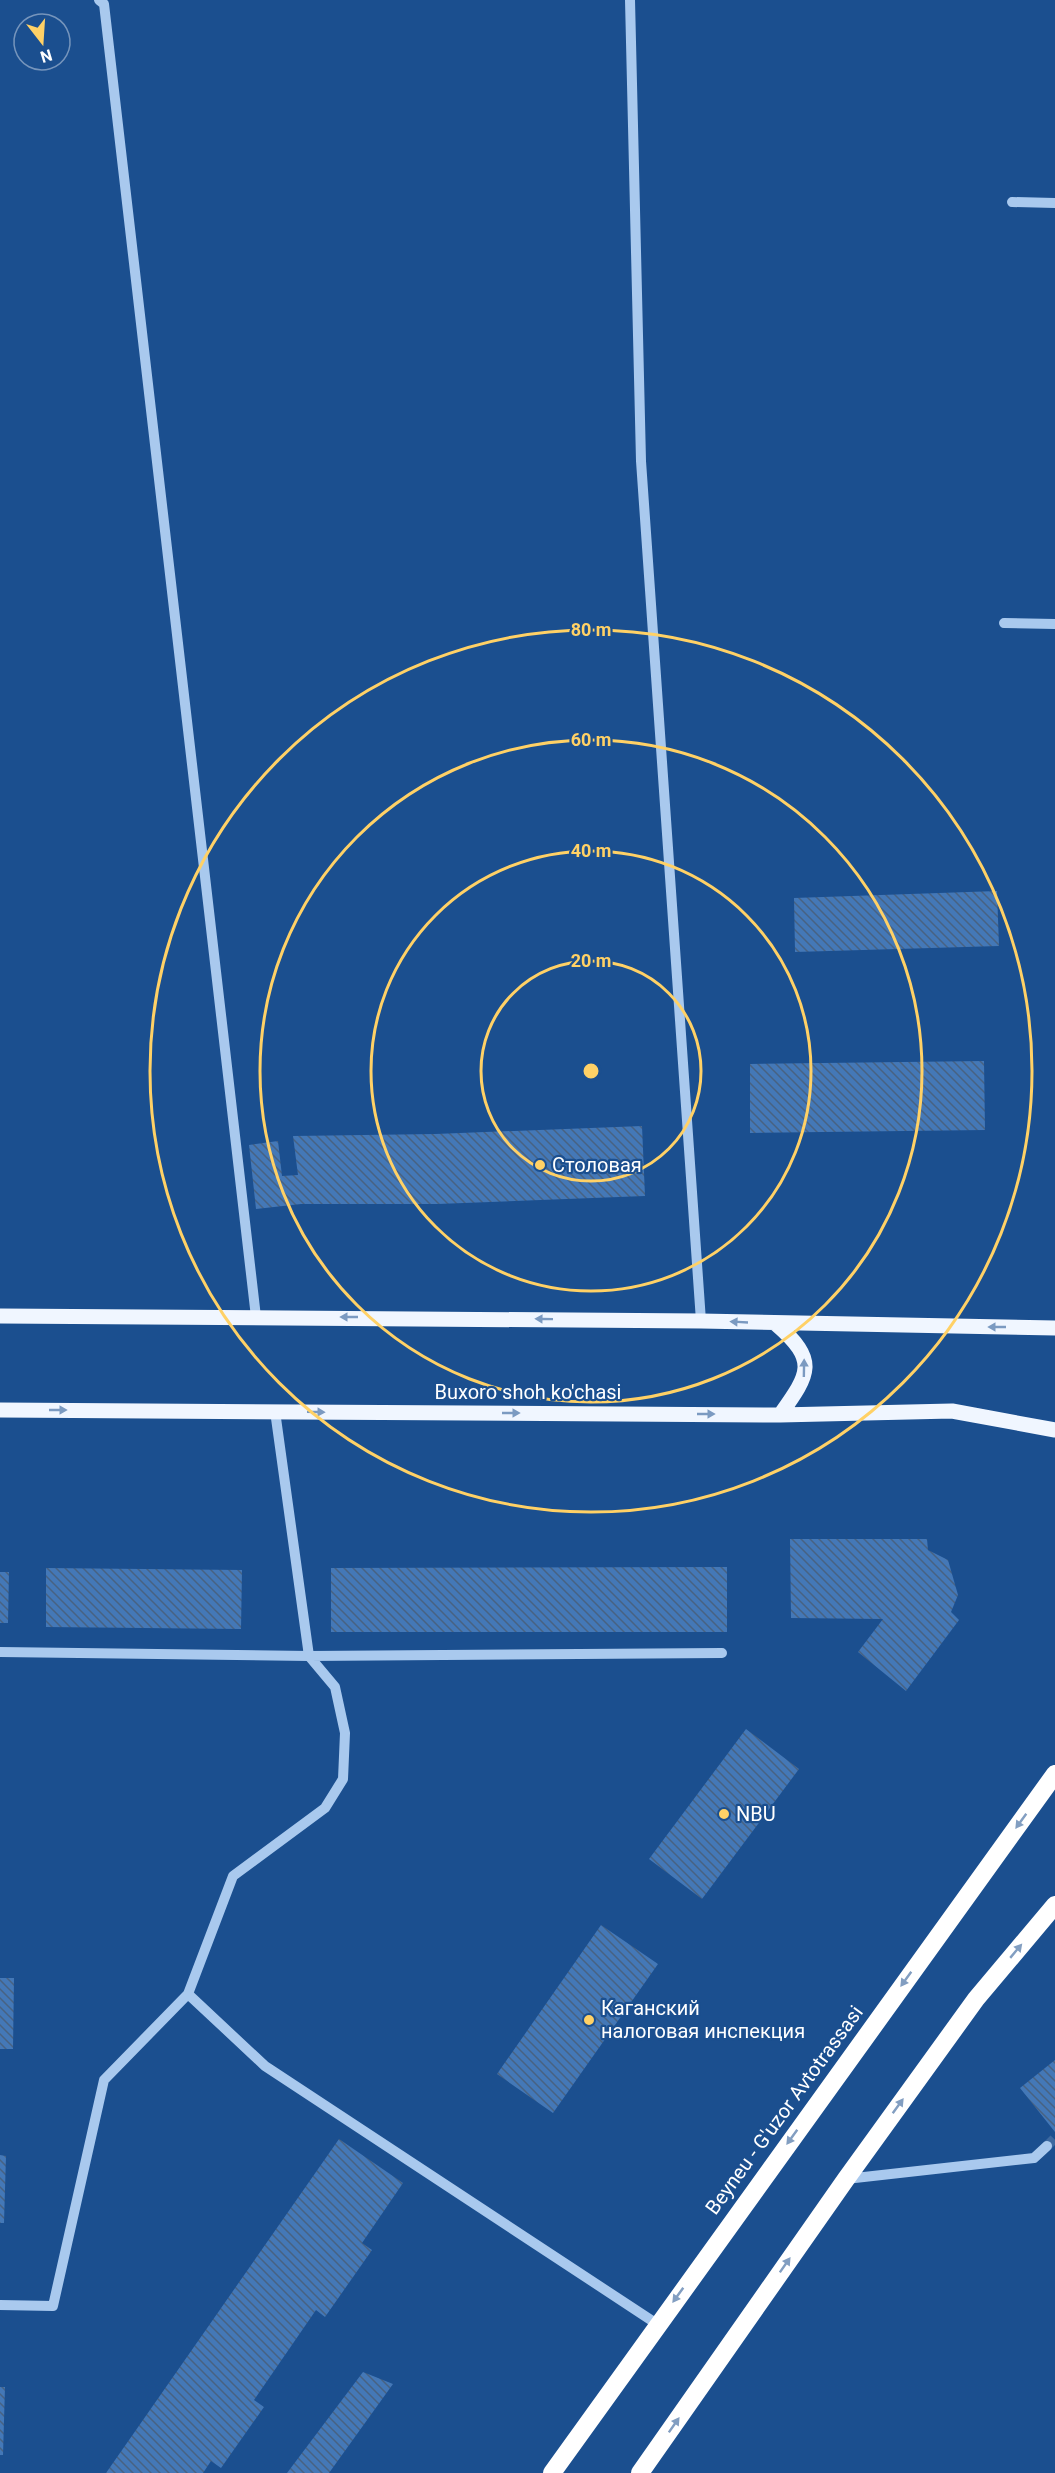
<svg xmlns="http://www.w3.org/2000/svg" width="1055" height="2473" font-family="Roboto,sans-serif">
  <defs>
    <pattern id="building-back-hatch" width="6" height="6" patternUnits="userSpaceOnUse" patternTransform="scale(1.5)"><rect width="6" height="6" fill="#4478b7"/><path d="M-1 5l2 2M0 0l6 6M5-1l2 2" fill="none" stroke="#486282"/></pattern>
  </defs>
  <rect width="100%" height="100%" fill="#1b4f8f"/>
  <!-- building -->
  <path fill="url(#building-back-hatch)" d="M 997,891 L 999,946 L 795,952 L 794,898 Z
    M 984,1061 L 985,1130 L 750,1133 L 750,1064 Z
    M 642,1126 L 645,1196 L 438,1204 L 301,1204 L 256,1209 L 249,1145 L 278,1141 L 282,1176 L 298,1175 L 293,1136 L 435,1134 Z
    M 790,1539 L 927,1539 L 928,1550 L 948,1560 L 958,1595 L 951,1612 L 959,1620 L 906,1691 L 858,1652 L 883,1619 L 791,1618 Z
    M 727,1567 L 727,1632 L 331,1632 L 331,1568 Z
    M 46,1568 L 242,1570 L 241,1629 L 46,1627 Z
    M 0,1572 L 9,1572 L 8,1623 L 0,1623 Z
    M 746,1729 L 799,1769 L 702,1899 L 649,1859 Z
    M 601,1925 L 658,1964 L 553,2113 L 497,2074 Z
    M 0,1978 L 14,1978 L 13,2049 L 0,2049 Z
    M 1055,2060 L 1055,2132 L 1020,2088 Z
    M 339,2139 L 403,2183 L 362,2243 L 372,2250 L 325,2317 L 316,2310 L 254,2400 L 264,2407 L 221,2468 L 211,2461 L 203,2473 L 106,2473 Z
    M 0,2155 L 6,2156 L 4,2223 L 0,2223 Z
    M 363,2372 L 393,2384 L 329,2473 L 287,2473 Z
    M 0,2387 L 5,2387 L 3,2455 L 0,2455 Z"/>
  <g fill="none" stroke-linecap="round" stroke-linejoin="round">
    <!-- minor-tunnel -->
    <path stroke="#3d69a0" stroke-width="10" stroke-dasharray="10 5" stroke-linecap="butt" d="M 1047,2146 L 1055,2138"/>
    <!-- minor -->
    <path stroke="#a9c9ee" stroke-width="10" d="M 99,0 L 104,4 L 256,1317
      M 630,0 L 641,461 L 701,1321
      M 1012,202 L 1055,203
      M 1004,623 L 1055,624
      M 0,1652 L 309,1656 L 722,1653
      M 188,1994 L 265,2066 L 657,2324
      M 846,2179 L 1034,2158 L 1047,2146
      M 0,2305 L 53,2306 L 104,2080 L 188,1994 L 233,1876 L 325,1808 L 343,1779 L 345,1733 L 335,1687 L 309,1656 L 275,1411"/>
    <!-- major -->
    <path stroke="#f0f6ff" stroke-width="15" d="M 0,1316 L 701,1321 L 1055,1328
      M 776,1324 C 819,1361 809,1374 780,1415
      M 0,1410 L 780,1415 L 952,1411 L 1055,1430"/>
    <!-- highway -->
    <path stroke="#fff" stroke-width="18" d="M 552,2473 L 1055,1774
      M 640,2473 L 846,2179 L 976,1999 L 1055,1905"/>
  </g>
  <!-- one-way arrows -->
  <defs><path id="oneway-solid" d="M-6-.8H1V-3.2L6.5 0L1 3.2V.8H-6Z" transform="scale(1.5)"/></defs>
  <g fill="#7b9ac1">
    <use href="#oneway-solid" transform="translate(349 1317) rotate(-180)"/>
    <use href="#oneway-solid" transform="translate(544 1319) rotate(-179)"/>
    <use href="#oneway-solid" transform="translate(739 1322) rotate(-177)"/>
    <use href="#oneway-solid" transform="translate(997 1327) rotate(-180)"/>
    <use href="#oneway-solid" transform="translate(804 1368) rotate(-89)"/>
    <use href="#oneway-solid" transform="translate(58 1410)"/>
    <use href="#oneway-solid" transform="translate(316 1412) rotate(1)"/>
    <use href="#oneway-solid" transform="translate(511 1413)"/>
    <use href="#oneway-solid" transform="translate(706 1414)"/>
  </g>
  <g fill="#829ec1">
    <use href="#oneway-solid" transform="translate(1021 1821) rotate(126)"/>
    <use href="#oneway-solid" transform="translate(1016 1951) rotate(-50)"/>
    <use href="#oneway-solid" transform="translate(906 1979) rotate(126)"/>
    <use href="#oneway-solid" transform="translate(898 2106) rotate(-54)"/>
    <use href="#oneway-solid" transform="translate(792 2137) rotate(126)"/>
    <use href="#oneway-solid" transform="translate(785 2265) rotate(-55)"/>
    <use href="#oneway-solid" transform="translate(678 2295) rotate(126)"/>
    <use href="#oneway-solid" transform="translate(674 2425) rotate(-55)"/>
  </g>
  <!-- distance rings -->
  <g fill="none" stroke="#ffd166" stroke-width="3">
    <circle cx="591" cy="1071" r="110"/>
    <circle cx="591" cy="1071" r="220"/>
    <circle cx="591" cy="1071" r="331"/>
    <circle cx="591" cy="1071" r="441"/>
  </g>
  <!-- markers -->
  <g fill="#ffd166" stroke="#1b4f8f" stroke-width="2">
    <circle cx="540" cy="1165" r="6"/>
    <circle cx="724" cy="1814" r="6"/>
    <circle cx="589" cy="2020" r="6"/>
  </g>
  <g text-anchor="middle" stroke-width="4.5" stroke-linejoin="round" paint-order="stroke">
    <!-- poi labels -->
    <g font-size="20" fill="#fff" stroke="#1b4f8f" text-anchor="start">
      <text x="552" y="1172">Столовая</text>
      <text x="736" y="1821">NBU</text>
      <text x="601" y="2015">Каганский<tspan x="601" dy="23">налоговая инспекция</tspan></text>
    </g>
    <!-- street labels -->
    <g font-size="20" fill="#fff" stroke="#1b4f8f">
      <text x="528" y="1399">Buxoro shoh ko'chasi</text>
      <text transform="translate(784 2110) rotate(-54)" y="7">Beyneu - G'uzor Avtotrassasi</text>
    </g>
  </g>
  <circle cx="591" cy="1071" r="9" fill="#ffd166" stroke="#1b4f8f" stroke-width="3"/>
  <g font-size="18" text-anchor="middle" font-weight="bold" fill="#ffd166" stroke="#1b4f8f" stroke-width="4.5" stroke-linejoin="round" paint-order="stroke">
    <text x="591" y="636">80 m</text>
    <text x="591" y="746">60 m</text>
    <text x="591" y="857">40 m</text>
    <text x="591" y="967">20 m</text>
  </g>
  <!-- north arrow -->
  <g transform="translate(42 42) rotate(163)"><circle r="28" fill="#1b4f8f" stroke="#7695bc" stroke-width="1.5"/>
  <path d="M0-4.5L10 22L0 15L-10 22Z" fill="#ffd166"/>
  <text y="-9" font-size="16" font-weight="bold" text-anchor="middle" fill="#ffffff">N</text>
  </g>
</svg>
